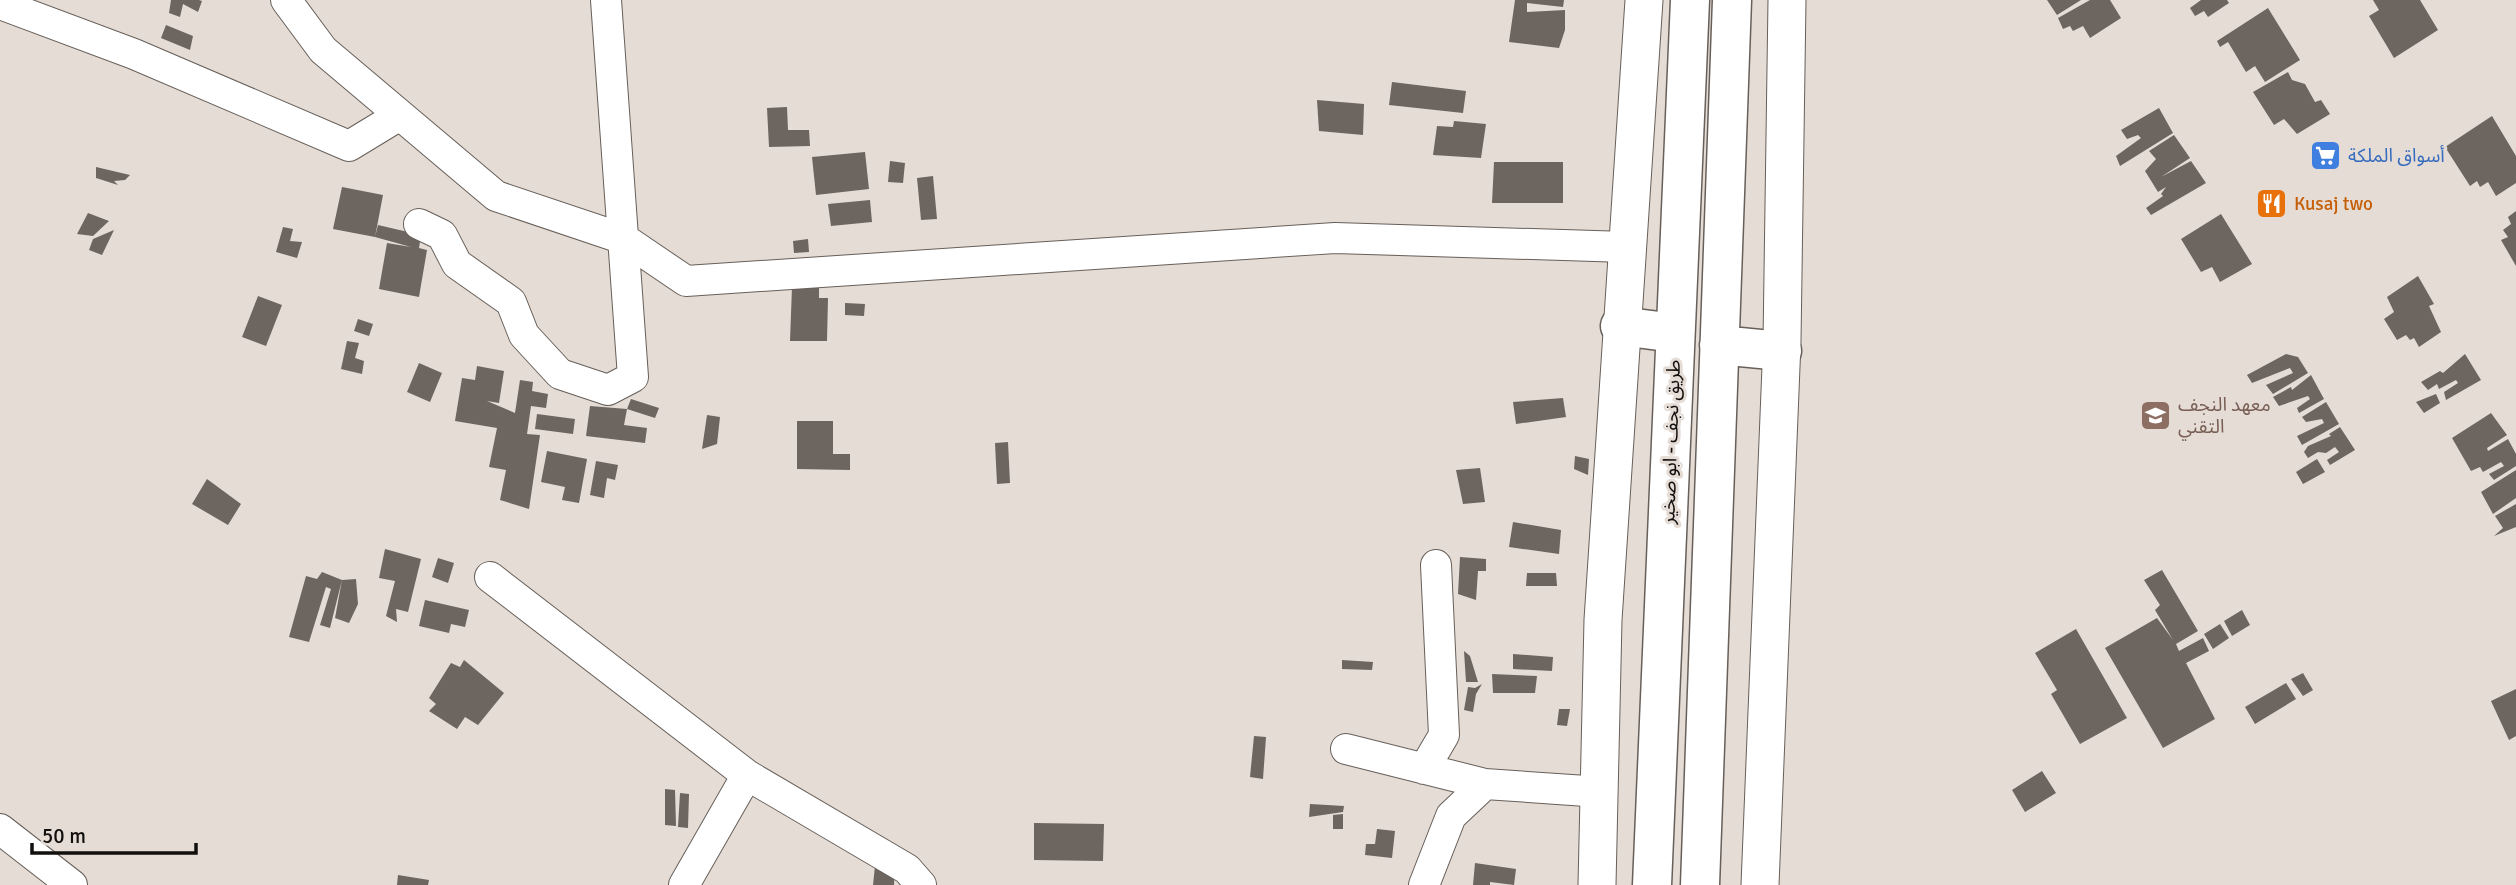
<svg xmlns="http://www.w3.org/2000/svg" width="2516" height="885" font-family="Signika,'Noto Sans Arabic',sans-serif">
  <rect width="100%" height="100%" fill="#e5dcd6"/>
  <!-- building -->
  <path fill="#6d6560" d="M 171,0 L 199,0 L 202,1 L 198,12 L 183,4 L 180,17 L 169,13 Z
    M 1515,0 L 1564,0 L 1563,7 L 1527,3 L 1527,12 L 1565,10 L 1565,30 L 1559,48 L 1509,42 Z
    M 2047,0 L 2081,0 L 2057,15 Z
    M 2090,0 L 2110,0 L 2121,18 L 2090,38 L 2083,26 L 2073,31 L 2070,26 L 2063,29 L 2058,18 Z
    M 2201,0 L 2227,0 L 2229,3 L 2208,17 L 2204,11 L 2195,16 L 2190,8 Z
    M 2373,0 L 2420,0 L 2438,30 L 2394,58 L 2369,16 L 2379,10 Z
    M 2268,8 L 2300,60 L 2265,82 L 2255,66 L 2246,72 L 2228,42 L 2220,47 L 2217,41 Z
    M 166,25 L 193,36 L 190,50 L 161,38 Z
    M 2288,72 L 2292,80 L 2305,84 L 2315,102 L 2321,100 L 2330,114 L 2297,134 L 2284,119 L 2274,125 L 2253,92 Z
    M 1392,82 L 1466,91 L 1463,113 L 1389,105 Z
    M 1317,100 L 1364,104 L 1363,135 L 1319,131 Z
    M 787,107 L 788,130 L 809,130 L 810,146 L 769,147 L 767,108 Z
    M 2159,108 L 2173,133 L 2120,166 L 2116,156 L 2141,138 L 2138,135 L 2127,139 L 2121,130 Z
    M 2492,116 L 2516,156 L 2516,183 L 2496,196 L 2488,182 L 2480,187 L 2477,181 L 2470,186 L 2445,147 Z
    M 1454,121 L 1486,124 L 1481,158 L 1433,155 L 1437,126 L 1453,127 Z
    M 2174,135 L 2190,158 L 2161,177 L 2191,161 L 2206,183 L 2151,215 L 2146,208 L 2163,196 L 2161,194 L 2166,187 L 2158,192 L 2145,171 L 2156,159 L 2149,151 Z
    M 865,152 L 869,189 L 816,195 L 812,157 Z
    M 890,161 L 905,163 L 903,183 L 888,182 Z
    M 1494,162 L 1563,162 L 1563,203 L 1492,203 Z
    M 96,167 L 130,175 L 125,180 L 114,181 L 118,185 L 96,178 Z
    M 933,176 L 937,219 L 921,220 L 917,178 Z
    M 342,187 L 383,195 L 375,237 L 333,229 Z
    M 870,200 L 872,222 L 831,226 L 828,204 Z
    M 2516,211 L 2516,266 L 2501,240 L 2508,237 L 2503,230 L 2511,224 L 2508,217 Z
    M 88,213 L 109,221 L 93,236 L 77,234 Z
    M 2221,214 L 2252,264 L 2220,282 L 2212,267 L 2201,272 L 2181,239 Z
    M 378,225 L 421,235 L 419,248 L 427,250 L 419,297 L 379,289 L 387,243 L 411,247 L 375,237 Z
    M 283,227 L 293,229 L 290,241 L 302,242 L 297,258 L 276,252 Z
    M 114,230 L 102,255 L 89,250 L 93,239 Z
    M 808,239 L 809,252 L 794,253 L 793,241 Z
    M 2418,276 L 2434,304 L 2429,306 L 2441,332 L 2419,347 L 2414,338 L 2410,340 L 2406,335 L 2397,340 L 2384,319 L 2394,312 L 2387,297 Z
    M 792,287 L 819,288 L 819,298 L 828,298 L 827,341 L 790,341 Z
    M 258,296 L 282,305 L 266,346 L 242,337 Z
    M 845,303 L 865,304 L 864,316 L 845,315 Z
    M 358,319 L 373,324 L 369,336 L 354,331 Z
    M 347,341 L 359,343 L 355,358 L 364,361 L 362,374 L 341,369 Z
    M 2286,354 L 2298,357 L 2308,373 L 2273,394 L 2266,385 L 2293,373 L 2290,368 L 2252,383 L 2247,375 Z
    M 2465,354 L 2481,380 L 2446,400 L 2444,392 L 2458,383 L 2456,380 L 2439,389 L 2437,384 L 2428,390 L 2421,382 L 2440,371 L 2443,373 Z
    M 419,363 L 442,373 L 430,402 L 407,392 Z
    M 477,366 L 504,371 L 499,403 L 487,401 L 515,413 L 520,380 L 533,382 L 532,391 L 548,394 L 546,408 L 531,406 L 527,434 L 540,435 L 529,509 L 500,500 L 506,470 L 489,467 L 497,428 L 455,421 L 462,378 L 475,380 Z
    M 2311,375 L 2324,399 L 2299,413 L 2297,408 L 2310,399 L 2308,396 L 2279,406 L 2273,397 L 2291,387 L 2292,390 Z
    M 2436,394 L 2440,403 L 2424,413 L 2416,402 Z
    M 1563,398 L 1566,417 L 1516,424 L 1513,402 Z
    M 631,399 L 659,408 L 655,418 L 627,409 L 624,425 L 647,428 L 645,443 L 586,436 L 590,406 L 627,409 Z
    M 2326,402 L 2339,424 L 2302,445 L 2297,436 L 2324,423 L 2322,419 L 2306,422 L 2302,417 Z
    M 2491,413 L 2507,435 L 2487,448 L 2488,451 L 2508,439 L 2516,454 L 2516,466 L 2494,480 L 2489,474 L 2504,466 L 2501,462 L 2483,472 L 2480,467 L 2471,471 L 2452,438 Z
    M 537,414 L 575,419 L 573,434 L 535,429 Z
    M 707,415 L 720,417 L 717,444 L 702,449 Z
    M 797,421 L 833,421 L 833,454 L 850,454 L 850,470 L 797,469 Z
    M 2340,427 L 2355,450 L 2330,465 L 2327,460 L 2339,452 L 2335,447 L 2326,453 L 2318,452 L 2308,458 L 2304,452 L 2308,446 L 2331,436 L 2329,434 Z
    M 1008,442 L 1010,483 L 997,484 L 995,443 Z
    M 547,451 L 587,459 L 579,503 L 562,500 L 565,487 L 541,482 Z
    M 1575,456 L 1589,459 L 1588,475 L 1574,469 Z
    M 2317,459 L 2325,472 L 2303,484 L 2296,472 Z
    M 596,461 L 618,465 L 615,480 L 607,478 L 604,498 L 590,495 Z
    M 1480,468 L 1485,502 L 1463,504 L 1456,470 Z
    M 2516,470 L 2516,498 L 2493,514 L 2481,492 Z
    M 207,479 L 241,504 L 228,525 L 192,504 Z
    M 2516,504 L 2516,527 L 2494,536 L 2503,528 L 2495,516 Z
    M 1513,522 L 1561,530 L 1559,554 L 1509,547 Z
    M 385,549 L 421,559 L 408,612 L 396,609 L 397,622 L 386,616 L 395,581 L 379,578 Z
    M 1460,557 L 1486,559 L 1486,571 L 1478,571 L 1476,600 L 1458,594 Z
    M 438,558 L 454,563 L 448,583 L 432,577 Z
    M 2162,570 L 2198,631 L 2176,644 L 2179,651 L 2203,638 L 2209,651 L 2186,663 L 2215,719 L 2163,748 L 2105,648 L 2157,618 L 2173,640 L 2155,610 L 2160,605 L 2144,580 Z
    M 322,572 L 342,580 L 330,628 L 320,625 L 331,589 L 326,587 L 309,642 L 289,637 L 306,576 L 317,579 Z
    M 1527,573 L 1556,573 L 1557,586 L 1526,586 Z
    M 356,579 L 358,604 L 349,623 L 335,618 L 342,580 Z
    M 425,600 L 469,610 L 465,627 L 451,624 L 449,633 L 419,626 Z
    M 2242,610 L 2250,625 L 2232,636 L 2224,621 Z
    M 2220,624 L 2229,638 L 2213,649 L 2204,634 Z
    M 2076,629 L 2127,718 L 2080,744 L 2051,694 L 2057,690 L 2035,653 Z
    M 1464,651 L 1470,656 L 1478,682 L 1466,682 Z
    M 1513,654 L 1553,657 L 1552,671 L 1513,669 Z
    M 464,660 L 504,693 L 478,725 L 465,717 L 457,729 L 429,711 L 436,704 L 429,698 L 451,663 L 460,667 Z
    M 1342,660 L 1373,662 L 1372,670 L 1342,669 Z
    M 2303,673 L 2313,690 L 2303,696 L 2291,679 Z
    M 1492,674 L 1537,676 L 1535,693 L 1493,693 Z
    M 2286,683 L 2296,699 L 2255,724 L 2245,707 Z
    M 1482,684 L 1476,694 L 1473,712 L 1464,710 L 1468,687 L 1475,688 Z
    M 2516,689 L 2516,736 L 2509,740 L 2491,701 Z
    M 1559,709 L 1570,709 L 1567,726 L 1557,725 Z
    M 1254,736 L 1266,737 L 1263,779 L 1250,777 Z
    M 2042,771 L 2056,793 L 2025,812 L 2012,790 Z
    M 665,789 L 675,790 L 676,826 L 665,825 Z
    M 680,793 L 689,794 L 688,828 L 678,827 Z
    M 1310,804 L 1344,806 L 1343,812 L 1309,817 Z
    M 1343,814 L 1343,829 L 1333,829 L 1333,815 Z
    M 1034,823 L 1104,824 L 1103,861 L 1034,860 Z
    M 1377,829 L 1395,831 L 1392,858 L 1365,855 L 1366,844 L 1375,844 Z
    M 1475,863 L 1516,869 L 1514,885 L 1490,882 L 1490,885 L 1473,885 Z
    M 875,866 L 895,868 L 894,885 L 873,885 Z
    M 398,875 L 429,880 L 428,885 L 397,885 Z"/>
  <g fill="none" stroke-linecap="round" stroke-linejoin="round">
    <defs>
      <path id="minor" d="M 286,0 L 323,50 L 496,196 L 624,239 L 686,281 L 1335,238 L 1626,247
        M 0,4 L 134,54 L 349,146 L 400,115
        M 419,224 L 442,235 L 457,264 L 511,302 L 524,335 L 560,374 L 608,390 L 633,377 L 606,0
        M 490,577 L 747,775 L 907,869 L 921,885
        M 1346,749 L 1485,784
        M 1424,769 L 1444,735 L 1436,565
        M 0,829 L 72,885
        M 684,885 L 747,775
        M 1424,885 L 1451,816 L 1485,784 L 1601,792"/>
      <path id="major" d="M 1597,885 L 1603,620 L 1644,0
        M 1760,885 L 1782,342 L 1787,0"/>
      <path id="highway" d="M 1620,326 L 1675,333
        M 1719,345 L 1782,351
        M 1652,885 L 1690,0
        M 1700,885 L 1732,0"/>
    </defs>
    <!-- minor casing -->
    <use href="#minor" stroke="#675f59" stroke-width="32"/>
    <!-- major casing -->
    <use href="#major" stroke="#675f59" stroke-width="39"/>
    <!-- highway casing -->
    <use href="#highway" stroke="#675f59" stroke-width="41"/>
    <!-- minor -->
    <use href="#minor" stroke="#fff" stroke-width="30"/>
    <!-- major -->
    <use href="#major" stroke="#fff" stroke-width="37"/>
    <!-- highway -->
    <use href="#highway" stroke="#fff" stroke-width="38"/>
  </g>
  <!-- icons -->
  <defs>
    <symbol id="supermarket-square" viewBox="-11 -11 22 22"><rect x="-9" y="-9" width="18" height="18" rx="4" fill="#3f7fe0" stroke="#e5dcd6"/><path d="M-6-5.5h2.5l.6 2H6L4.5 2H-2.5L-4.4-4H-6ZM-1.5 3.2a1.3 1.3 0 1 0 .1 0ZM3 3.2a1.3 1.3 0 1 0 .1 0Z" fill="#fff"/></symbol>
    <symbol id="restaurant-square" viewBox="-11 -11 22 22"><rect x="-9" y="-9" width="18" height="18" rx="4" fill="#e8710a" stroke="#e5dcd6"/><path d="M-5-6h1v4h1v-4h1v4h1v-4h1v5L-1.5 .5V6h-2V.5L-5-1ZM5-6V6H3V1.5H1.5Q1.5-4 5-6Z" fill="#fff"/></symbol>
    <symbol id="university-square" viewBox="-11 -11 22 22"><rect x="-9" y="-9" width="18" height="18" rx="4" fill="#8d6e63" stroke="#e5dcd6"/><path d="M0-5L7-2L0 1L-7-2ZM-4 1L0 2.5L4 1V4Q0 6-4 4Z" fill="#fff"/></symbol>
  </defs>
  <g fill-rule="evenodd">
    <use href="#supermarket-square" x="2308" y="138" width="35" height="35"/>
    <use href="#restaurant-square" x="2254" y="186" width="35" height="35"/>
    <use href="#university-square" x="2138" y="398" width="35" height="35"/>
  </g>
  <g text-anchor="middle" stroke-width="6" stroke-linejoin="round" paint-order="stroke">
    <!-- shop labels -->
    <g font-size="19" fill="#366cbe" stroke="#e5dcd6" text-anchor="start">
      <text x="2348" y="162">أسواق الملكة</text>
    </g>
    <!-- food labels -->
    <g font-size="19" fill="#c56008" stroke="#e5dcd6" text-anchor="start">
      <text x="2294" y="210">Kusaj two</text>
    </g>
    <!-- education labels -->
    <g font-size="19" fill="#785e54" stroke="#e5dcd6" text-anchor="start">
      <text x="2178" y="411">معهد النجف<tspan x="2178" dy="22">التقني</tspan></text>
    </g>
    <!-- street labels -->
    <g font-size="19" fill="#120f0d" stroke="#e5dcd6">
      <text transform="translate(1670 442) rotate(-88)" y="7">طريق نجف - ابو صخير</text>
    </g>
  </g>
  <!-- scale -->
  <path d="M32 843v10h164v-10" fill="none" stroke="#120f0d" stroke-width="3.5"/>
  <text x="42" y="843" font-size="21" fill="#120f0d" stroke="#e5dcd6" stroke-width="5" paint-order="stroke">50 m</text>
</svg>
